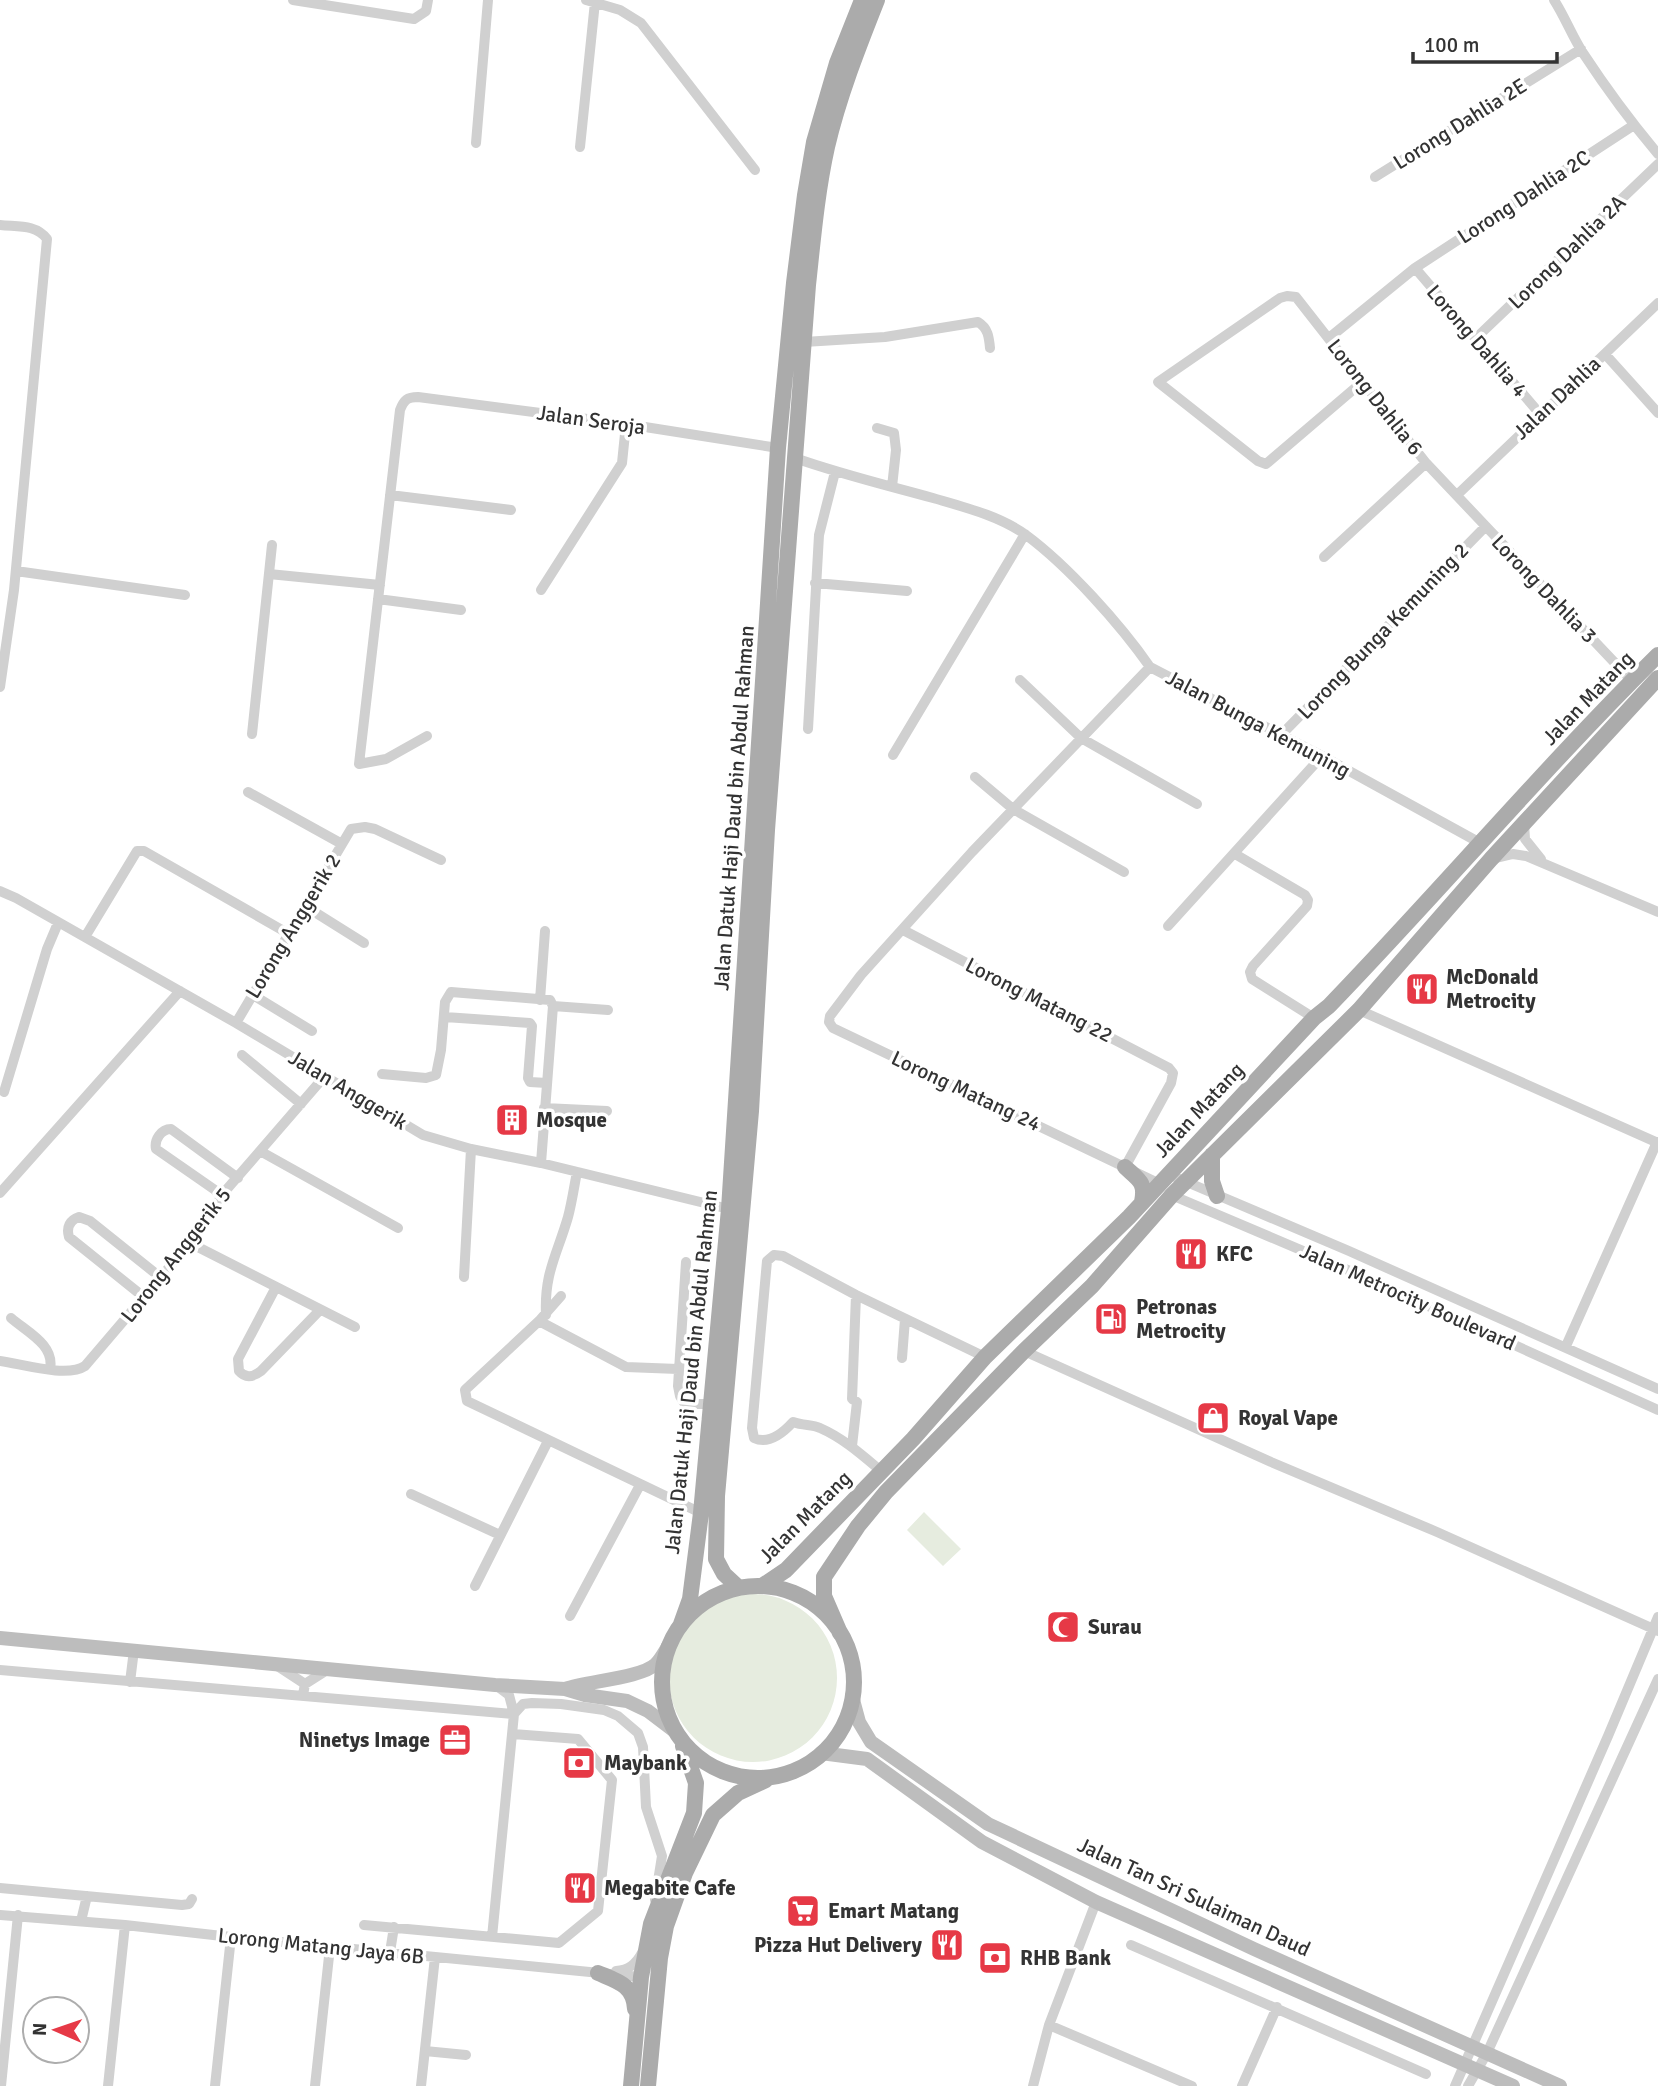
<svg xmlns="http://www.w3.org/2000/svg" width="1658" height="2086" font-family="Signika,sans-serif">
  <rect width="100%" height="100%" fill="#fff"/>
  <!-- green -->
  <path fill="#e6ecdf" d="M 924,1512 L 961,1549 L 943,1566 L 907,1530 Z
    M669 1678a84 84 0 1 1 168 0a84 84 0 1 1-168 0Z"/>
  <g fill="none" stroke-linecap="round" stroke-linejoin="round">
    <!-- street -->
    <path stroke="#d0d0d0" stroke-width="10" d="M 293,0 L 414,19 L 426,11 L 428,0
      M 586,0 L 620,10 L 641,23 L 755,170
      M 1554,0 C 1565,17 1572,36 1583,53 C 1606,88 1631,122 1658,154
      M 476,143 L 488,0
      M 580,147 L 595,2
      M 1375,177 L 1581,49
      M 0,225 C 17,227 36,224 47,239 L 14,590 L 0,687
      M 1415,268 L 1540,414
      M 1329,338 L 1415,268 L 1634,125
      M 1475,339 L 1658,164
      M 804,342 L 885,337 L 978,322 C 988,328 989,337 990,348
      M 1605,354 L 1658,413
      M 1361,383 L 1266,464 L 1258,461 L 1158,382 L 1280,298 L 1287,296 L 1296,297 L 1426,463 L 1632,681
      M 877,428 L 894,433 L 896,450 L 892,487
      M 795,458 C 840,474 886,485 933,498 C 964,507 1000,516 1026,535 C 1068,566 1120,624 1150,667 L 1322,756 L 1482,844
      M 1458,494 L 1658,303
      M 390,495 L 511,510
      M 1324,557 L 1426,463
      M 16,571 L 185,595
      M 269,574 L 380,585
      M 815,583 L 907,591
      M 541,590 L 622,463 L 626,424
      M 378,599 L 461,610
      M 1150,667 L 972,852 L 861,975 L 830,1016 L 829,1022 L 833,1028 L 1158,1183
      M 1020,680 L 1081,738 L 1197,804
      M 808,729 L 819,535 L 835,472
      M 252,734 L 272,545
      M 1281,735 L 1485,527
      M 427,736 L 386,759 L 359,764 L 400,410 C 404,400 407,397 418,397 L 626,424 L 778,448
      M 893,755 L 1025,534
      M 975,777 L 1013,809 L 1124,872
      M 248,792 L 342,844
      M 1524,823 L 1525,839 L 1541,859
      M 1235,854 L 1305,895 L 1308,900 L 1307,906 L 1253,966 L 1250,972 L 1252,979 L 1314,1018
      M 1492,859 L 1513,854 L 1526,856 L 1658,912
      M 0,891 L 16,898 L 236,1023 L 423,1135 L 471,1149 L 541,1163 L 729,1209
      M 305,906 L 364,943
      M 1168,926 L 1322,756
      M 903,930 L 1169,1068 L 1173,1073 L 1171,1083 L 1125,1167
      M 85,937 L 137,851 L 144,851 L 289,934
      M 253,995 L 312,1031
      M 540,1000 L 545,931
      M 553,1006 L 608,1010
      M 1359,1010 L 1658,1143
      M 445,1017 L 530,1023 L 532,1026 L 528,1078 L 530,1082 L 547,1083
      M 236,1023 L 351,829 L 365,827 L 375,829 L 441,860
      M 242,1055 L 301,1104
      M 382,1074 L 426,1078 L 436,1075 L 441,1050 L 445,1002 L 451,992 L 550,1000 L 553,1006 L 541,1163
      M 4,1092 L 47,949 L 58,923
      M 544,1108 L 607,1111
      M 260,1151 L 398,1228
      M 1168,1174 L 1349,1251 L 1658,1389
      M 0,1193 L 180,991
      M 1169,1194 L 1355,1273 L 1658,1410
      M 221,1197 L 215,1190 L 156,1149 C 154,1140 161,1129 171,1129 L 238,1178
      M 190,1243 L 355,1327
      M 686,1262 L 678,1386 L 680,1396 L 685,1404 L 711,1404
      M 464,1277 L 471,1149
      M 276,1287 L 238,1359 L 239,1371 C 246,1379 253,1377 261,1371 L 320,1310
      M 561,1296 L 539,1321 L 465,1390 L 467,1401 L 701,1513
      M 145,1298 L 69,1237 C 66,1227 70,1220 79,1217 L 90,1221 L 160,1277
      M 546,1315 C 544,1273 557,1255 568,1217 C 572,1202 574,1187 577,1172
      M 11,1318 C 27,1332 55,1345 50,1369
      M 539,1321 L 626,1367 L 678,1369
      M 1566,1346 L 1657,1142
      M 1024,1351 L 1271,1462 L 1437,1532 L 1658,1631
      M 902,1358 L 905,1319
      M 0,1361 C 22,1364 67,1378 85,1366 L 190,1243 L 227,1189 L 324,1077
      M 852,1446 L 857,1402 L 852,1399 L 856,1295
      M 881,1471 C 862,1455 843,1438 820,1428 C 812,1424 804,1426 793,1422 C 783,1433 769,1445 754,1438 L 752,1428 L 767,1261 L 774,1255 L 783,1256 L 856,1295 L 985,1357
      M 411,1494 L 500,1535
      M 475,1586 L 548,1441
      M 570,1616 L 640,1485
      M 276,1665 L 305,1684
      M 0,1670 L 514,1714
      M 130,1682 L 134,1650
      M 303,1695 L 305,1684 L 327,1670
      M 514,1714 L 523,1704 L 532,1703 L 561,1704 L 604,1710 L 618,1716 L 638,1733 L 643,1747 L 646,1807 L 662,1856 L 655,1900
      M 0,1888 L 182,1905 L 189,1904 L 192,1899
      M 0,1915 L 125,1925 L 231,1937 L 641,1977
      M 81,1921 L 87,1896
      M 364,1925 L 559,1943 L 598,1911 L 612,1780 L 578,1739 L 513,1734
      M 492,1937 L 514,1714 L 509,1695 L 497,1686
      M 1131,1945 L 1426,2074
      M 390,1952 L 394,1927
      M 616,1971 C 629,1970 636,1964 642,1953
      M 1049,2025 L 1192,2086
      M 425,2051 L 466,2055
      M 1,2086 L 18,1915
      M 108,2086 L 125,1925
      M 215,2086 L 231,1937
      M 315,2086 L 330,1947
      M 421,2086 L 435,1957
      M 1033,2086 L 1049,2025 L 1096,1902
      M 1242,2086 L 1277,2007
      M 1455,2086 L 1608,1736 L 1658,1617
      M 1468,2086 L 1487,2053 L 1658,1679"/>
    <!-- secondary -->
    <path stroke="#bdbdbd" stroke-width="14" d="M 0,1638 L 495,1685 L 565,1689 L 585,1695 L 627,1701 L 648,1711 L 677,1733
      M 565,1689 C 588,1681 641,1678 656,1664 C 661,1659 665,1651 669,1645
      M 852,1696 L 859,1722 L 871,1742 L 988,1824 L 1254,1949 L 1560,2086
      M 821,1753 L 867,1759 L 982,1842 L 1096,1902 L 1513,2086"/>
    <!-- primary -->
    <path stroke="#ababab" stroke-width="16" d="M 1212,1155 L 1212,1181 L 1217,1196
      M 1125,1167 C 1139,1180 1146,1182 1142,1202
      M 762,1586 L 786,1570 L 913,1439 L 985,1357 L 1129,1217 L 1314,1018 L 1329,1006 C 1440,891 1544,768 1658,655
      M662 1682a96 96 0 1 1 192 0a96 96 0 1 1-192 0Z
      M 738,1587 L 724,1574 L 716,1559 L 717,1496 L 751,1111 L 767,830 L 808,285 C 813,239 817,192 827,147 C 839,96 858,48 877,0
      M 681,1624 L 690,1599 L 701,1513 L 729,1209 L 778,448 L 794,283 L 805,195 L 814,142 L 837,63 L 862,0
      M 840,1633 L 824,1596 L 824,1577 L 858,1526 L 886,1492 L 1024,1351 L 1092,1286 L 1172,1195 L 1359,1010 L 1491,859 L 1658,678
      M 598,1973 C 617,1981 634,1985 635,2009
      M 631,2086 L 641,1977 L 651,1924 L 694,1813 L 696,1783 L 683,1746
      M 648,2086 L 660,1958 L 666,1926 L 685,1873 L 713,1815 L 738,1793 L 766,1780"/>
  </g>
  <!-- icons -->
  <defs>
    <symbol id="restaurant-square" viewBox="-11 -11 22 22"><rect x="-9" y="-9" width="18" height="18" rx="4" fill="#e63946" stroke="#fff"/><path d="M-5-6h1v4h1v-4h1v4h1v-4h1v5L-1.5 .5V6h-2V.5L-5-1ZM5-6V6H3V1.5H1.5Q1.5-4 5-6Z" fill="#fff"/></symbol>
    <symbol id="building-square" viewBox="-11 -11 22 22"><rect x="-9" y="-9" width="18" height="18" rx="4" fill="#e63946" stroke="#fff"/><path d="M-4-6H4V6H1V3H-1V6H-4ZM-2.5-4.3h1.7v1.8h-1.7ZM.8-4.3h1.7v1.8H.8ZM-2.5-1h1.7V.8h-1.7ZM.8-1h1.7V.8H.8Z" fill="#fff"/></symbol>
    <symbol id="fuel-square" viewBox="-11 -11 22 22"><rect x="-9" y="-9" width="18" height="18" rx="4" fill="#e63946" stroke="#fff"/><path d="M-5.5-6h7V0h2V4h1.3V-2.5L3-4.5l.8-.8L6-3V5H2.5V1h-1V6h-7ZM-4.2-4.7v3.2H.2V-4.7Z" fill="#fff"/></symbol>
    <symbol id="shop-square" viewBox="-11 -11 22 22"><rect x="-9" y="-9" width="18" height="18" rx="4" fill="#e63946" stroke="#fff"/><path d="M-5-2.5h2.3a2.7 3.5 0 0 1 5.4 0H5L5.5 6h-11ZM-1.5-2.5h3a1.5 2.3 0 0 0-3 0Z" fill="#fff"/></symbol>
    <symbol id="mosque-square" viewBox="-11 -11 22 22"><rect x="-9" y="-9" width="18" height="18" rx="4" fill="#e63946" stroke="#fff"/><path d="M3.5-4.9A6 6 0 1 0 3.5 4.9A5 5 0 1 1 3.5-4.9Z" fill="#fff"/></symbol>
    <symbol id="office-square" viewBox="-11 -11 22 22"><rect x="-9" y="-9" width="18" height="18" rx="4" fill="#e63946" stroke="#fff"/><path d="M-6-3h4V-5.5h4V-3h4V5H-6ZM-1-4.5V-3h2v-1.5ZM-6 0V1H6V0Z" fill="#fff"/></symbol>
    <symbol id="bank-square" viewBox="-11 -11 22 22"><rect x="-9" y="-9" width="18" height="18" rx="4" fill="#e63946" stroke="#fff"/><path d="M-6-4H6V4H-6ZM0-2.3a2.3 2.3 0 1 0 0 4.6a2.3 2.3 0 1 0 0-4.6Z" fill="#fff"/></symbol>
    <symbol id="supermarket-square" viewBox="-11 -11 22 22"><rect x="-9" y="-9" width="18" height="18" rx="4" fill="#e63946" stroke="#fff"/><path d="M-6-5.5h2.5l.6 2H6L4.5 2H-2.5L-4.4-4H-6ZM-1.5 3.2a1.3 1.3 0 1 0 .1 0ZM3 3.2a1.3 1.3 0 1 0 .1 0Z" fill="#fff"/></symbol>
  </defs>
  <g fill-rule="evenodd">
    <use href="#restaurant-square" x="1403" y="970" width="38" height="38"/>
    <use href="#building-square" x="493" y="1101" width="38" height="38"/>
    <use href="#restaurant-square" x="1172" y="1235" width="38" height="38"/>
    <use href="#fuel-square" x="1092" y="1300" width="38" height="38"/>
    <use href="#shop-square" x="1194" y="1399" width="38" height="38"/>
    <use href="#mosque-square" x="1044" y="1608" width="38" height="38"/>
    <use href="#office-square" x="436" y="1721" width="38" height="38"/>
    <use href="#bank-square" x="560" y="1744" width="38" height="38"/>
    <use href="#restaurant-square" x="561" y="1869" width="38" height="38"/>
    <use href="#supermarket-square" x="784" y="1892" width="38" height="38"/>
    <use href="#restaurant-square" x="928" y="1926" width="38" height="38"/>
    <use href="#bank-square" x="976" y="1939" width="38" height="38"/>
  </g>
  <g text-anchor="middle" stroke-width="7" stroke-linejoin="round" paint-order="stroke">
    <!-- street labels -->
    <g font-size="21" fill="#333" stroke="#fff">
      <text transform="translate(1460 124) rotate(-32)" y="7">Lorong Dahlia 2E</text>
      <text transform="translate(1524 197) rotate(-33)" y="7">Lorong Dahlia 2C</text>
      <text transform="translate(1567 252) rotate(-44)" y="7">Lorong Dahlia 2A</text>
      <text transform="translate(1477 341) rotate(49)" y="7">Lorong Dahlia 4</text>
      <text transform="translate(1375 397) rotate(52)" y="7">Lorong Dahlia 6</text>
      <text transform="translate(1557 398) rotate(-43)" y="7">Jalan Dahlia</text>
      <text transform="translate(591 420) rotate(8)" y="7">Jalan Seroja</text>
      <text transform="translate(1544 589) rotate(46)" y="7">Lorong Dahlia 3</text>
      <text transform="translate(1383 631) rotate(-46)" y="7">Lorong Bunga Kemuning 2</text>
      <text transform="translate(1588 698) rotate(-46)" y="7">Jalan Matang</text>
      <text transform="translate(1258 724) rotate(28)" y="7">Jalan Bunga Kemuning</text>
      <text transform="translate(734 808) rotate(-86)" y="7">Jalan Datuk Haji Daud bin Abdul Rahman</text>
      <text transform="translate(293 926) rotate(-59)" y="7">Lorong Anggerik 2</text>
      <text transform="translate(1039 1000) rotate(27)" y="7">Lorong Matang 22</text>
      <text transform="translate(348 1090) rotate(31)" y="7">Jalan Anggerik</text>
      <text transform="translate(966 1091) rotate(25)" y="7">Lorong Matang 24</text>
      <text transform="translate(1199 1110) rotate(-47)" y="7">Jalan Matang</text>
      <text transform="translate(176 1255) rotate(-52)" y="7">Lorong Anggerik 5</text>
      <text transform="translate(1408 1297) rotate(24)" y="7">Jalan Metrocity Boulevard</text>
      <text transform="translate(691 1372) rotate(-84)" y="7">Jalan Datuk Haji Daud bin Abdul Rahman</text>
      <text transform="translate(805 1517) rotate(-45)" y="7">Jalan Matang</text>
      <text transform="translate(1194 1897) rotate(25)" y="7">Jalan Tan Sri Sulaiman Daud</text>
      <text transform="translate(321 1946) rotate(6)" y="7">Lorong Matang Jaya 6B</text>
    </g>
    <!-- poi labels -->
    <g font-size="21" font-weight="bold" fill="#333" stroke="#fff" text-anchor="start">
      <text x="1446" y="984">McDonald<tspan x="1446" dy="24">Metrocity</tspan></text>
      <text x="536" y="1127">Mosque</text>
      <text x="1216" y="1261">KFC</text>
      <text x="1136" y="1314">Petronas<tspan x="1136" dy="24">Metrocity</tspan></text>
      <text x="1238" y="1425">Royal Vape</text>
      <text x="1088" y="1634">Surau</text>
      <text x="430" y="1747" text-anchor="end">Ninetys Image</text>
      <text x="604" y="1770">Maybank</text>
      <text x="604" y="1895">Megabite Cafe</text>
      <text x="828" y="1918">Emart Matang</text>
      <text x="922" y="1952" text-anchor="end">Pizza Hut Delivery</text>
      <text x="1020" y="1965">RHB Bank</text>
    </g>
  </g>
  <!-- north arrow -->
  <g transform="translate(56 2030) rotate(272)"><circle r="33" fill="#ffffff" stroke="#adadad" stroke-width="2"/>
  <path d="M0-5L12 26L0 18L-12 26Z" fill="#e63946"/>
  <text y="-10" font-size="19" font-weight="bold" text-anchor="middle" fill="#333333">N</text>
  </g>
  <!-- scale -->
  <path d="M1413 52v10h144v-10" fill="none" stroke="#333333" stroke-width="3.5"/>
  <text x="1424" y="52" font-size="21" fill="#333333" stroke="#ffffff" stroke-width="5" paint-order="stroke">100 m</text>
</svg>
